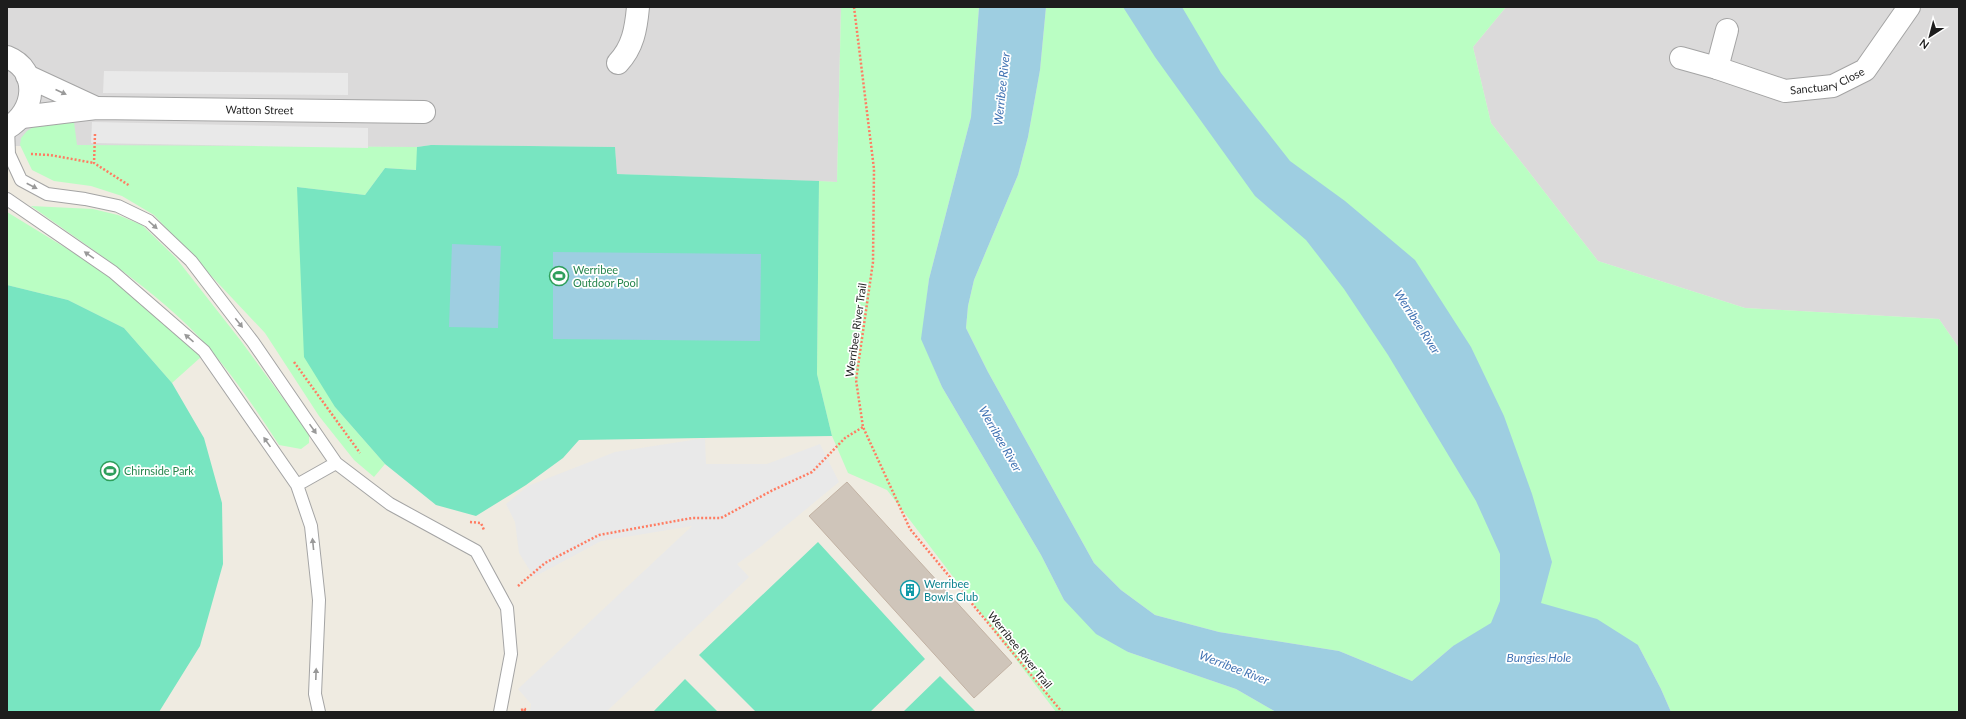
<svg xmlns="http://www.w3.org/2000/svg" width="1966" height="719" font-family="Lato,sans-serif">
  <rect width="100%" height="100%" fill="#efebe1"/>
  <!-- residential -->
  <path fill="#dbdada" d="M 7,7 L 841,7 L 837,182 L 617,174 L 615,147 L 431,145 L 417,147 L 7,146 Z
    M 1506,7 L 1959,7 L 1959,348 L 1939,319 L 1745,308 L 1598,261 L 1491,123 L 1473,47 Z"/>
  <!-- park -->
  <path fill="#bafec3" d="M 841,7 L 979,7 L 971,117 L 929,279 L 922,339 L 942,387 L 1041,555 L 1064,600 L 1128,652 L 1236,689 L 1276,712 L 1056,712 L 887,490 L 848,473 L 832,436 L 817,374 L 819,181 L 837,182 Z
    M 1046,7 L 1506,7 L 1473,47 L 1491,123 L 1598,261 L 1745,308 L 1939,319 L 1959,348 L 1959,712 L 1671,712 L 1661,689 L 1638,645 L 1453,646 L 1412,681 L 1339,651 L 1219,632 L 1155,615 L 1121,590 L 1094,563 L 988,372 L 966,328 L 968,306 L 974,280 L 1018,175 L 1028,137 L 1040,70 Z
    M 59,121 L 74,122 L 77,145 L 417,147 L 417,170 L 385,168 L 365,195 L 297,187 L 335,407 L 385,464 L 374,477 L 354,460 L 319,416 L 265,333 L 154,215 L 122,196 L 91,186 L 54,181 L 32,170 L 20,145 L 21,138 L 27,131 L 35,126 Z
    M 31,206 L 93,209 L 118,215 L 142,225 L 176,258 L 241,341 L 309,434 L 309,443 L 301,449 L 279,445 C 251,402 222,358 184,322 C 137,278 83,243 31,206 Z
    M 7,212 L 110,275 L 201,357 L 172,383 L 124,328 L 68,300 L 7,285 Z"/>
  <!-- pitch -->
  <path fill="#78e5c1" d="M 431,145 L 615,147 L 617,174 L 819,181 L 817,374 L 832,436 L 579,440 L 563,458 L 526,485 L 476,516 L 436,505 L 385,464 L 335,407 L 304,357 L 297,187 L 365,195 L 385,168 L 416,170 L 417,147 Z
    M 7,285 L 68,300 L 124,328 L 172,383 L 204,438 L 222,503 L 223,564 L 200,646 L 159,712 L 7,712 Z
    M 818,542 L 925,659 L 870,712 L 756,712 L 699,655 Z
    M 940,676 L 976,712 L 903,712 Z
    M 685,679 L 718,712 L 653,712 Z"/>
  <!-- parking -->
  <path fill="#e9e9e9" d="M 104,71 L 348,73 L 348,95 L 103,93 Z
    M 92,122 L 368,128 L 368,148 L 91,143 Z
    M 705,438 L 706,464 L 767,464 L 820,444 L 839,482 L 759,548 L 737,564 L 749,577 L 606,712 L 530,712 L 531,704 L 518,689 L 692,526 L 601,541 L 534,577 L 519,553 L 515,522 L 506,504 L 528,486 L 615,452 Z"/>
  <!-- water -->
  <path fill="#9ecee1" d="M 979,7 L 1046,7 L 1040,70 L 1028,137 L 1018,175 L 974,280 L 968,306 L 966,328 L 988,372 L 1094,563 L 1121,590 L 1155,615 L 1219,632 L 1339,651 L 1412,681 L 1453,646 L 1491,623 L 1500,601 L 1500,554 L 1476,501 L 1388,355 L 1344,289 L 1306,240 L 1255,196 L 1155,57 L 1123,7 L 1182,7 L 1221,73 L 1290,161 L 1345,201 L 1415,260 L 1471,347 L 1504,416 L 1532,494 L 1552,562 L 1541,603 L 1597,619 L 1638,645 L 1661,689 L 1671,712 L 1276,712 L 1236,689 L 1128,652 L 1096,634 L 1064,600 L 1041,555 L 942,387 L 921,339 L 929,279 L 971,117 Z
    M 452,244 L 501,246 L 498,328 L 449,327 Z
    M 553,252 L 761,254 L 760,341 L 553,339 Z"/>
  <!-- building -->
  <path fill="#cfc5ba" stroke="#c2b2a3" d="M 847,482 L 1012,663 L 974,698 L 809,516 Z"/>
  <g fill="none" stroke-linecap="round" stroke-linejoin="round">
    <defs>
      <path id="service" d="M 8,128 L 9,154 L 21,180 L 47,194 L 85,199 L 118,206 L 149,221 L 191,261 L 253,342 L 336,463 L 390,504 L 476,551 L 507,608 L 511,654 L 500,712
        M 7,199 L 113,272 L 204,351 L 297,485
        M 319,712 L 315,694 L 319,600 L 311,526 L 297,485 L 336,463"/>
      <g id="minor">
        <path d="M 7,57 C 40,70 36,112 7,128"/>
        <path id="s1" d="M 1681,58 L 1717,68 L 1785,91 L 1833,86 L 1865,70 L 1909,7"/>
        <path d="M 618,63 C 633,47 636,29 638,7"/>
        <path d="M 1717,68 L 1727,30"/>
        <path d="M 27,76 L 96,108"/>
        <path id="s2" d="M 22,117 L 96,108 L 424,112"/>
      </g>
    </defs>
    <!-- service casing -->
    <use href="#service" stroke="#a4a4a4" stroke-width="14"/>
    <!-- minor casing -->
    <use href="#minor" stroke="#a4a4a4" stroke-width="24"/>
    <!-- path -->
    <path stroke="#ff7c62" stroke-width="2.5" stroke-dasharray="2 2" stroke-linecap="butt" d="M 854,7 L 874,169 L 873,262 L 856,380 L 863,427 L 910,529 L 1062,712
      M 95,134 L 94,163 L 130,186
      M 31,154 L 50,155 L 94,163
      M 294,362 L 360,453
      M 470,522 L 481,523 L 484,530
      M 518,586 L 545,563 L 599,535 L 692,518 L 721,518 L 773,490 L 812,472 L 845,438 L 863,427
      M 521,710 L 525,709 L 524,712"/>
    <!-- service -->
    <use href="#service" stroke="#fff" stroke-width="12"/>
    <!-- minor -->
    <use href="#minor" stroke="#fff" stroke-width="22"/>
  </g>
  <!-- one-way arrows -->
  <defs><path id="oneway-solid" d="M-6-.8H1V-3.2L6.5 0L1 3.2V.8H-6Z"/></defs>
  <g fill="#999">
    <use href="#oneway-solid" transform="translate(61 92) rotate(24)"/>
    <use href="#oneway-solid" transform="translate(32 186) rotate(27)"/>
    <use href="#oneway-solid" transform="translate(153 225) rotate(42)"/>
    <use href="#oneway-solid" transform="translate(89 255) rotate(-145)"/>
    <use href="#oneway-solid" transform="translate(239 323) rotate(52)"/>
    <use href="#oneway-solid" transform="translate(189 338) rotate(-139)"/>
    <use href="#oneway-solid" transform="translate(313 429) rotate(55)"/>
    <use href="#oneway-solid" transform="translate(267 442) rotate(-125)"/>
    <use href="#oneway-solid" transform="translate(313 544) rotate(-96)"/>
    <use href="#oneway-solid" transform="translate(316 674) rotate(-88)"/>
  </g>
  <!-- icons -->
  <defs>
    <symbol id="stadium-ring" viewBox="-11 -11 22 22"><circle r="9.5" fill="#fff" stroke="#2e9e5b" stroke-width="1.5"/><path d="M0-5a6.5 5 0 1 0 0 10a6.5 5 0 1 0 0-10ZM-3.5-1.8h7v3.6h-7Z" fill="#2e9e5b"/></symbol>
    <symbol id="building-ring" viewBox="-11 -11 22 22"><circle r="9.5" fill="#fff" stroke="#0f9aa8" stroke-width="1.5"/><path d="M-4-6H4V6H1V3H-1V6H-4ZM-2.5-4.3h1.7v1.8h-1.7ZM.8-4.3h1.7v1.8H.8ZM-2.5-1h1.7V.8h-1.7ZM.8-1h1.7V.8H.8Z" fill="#0f9aa8"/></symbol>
  </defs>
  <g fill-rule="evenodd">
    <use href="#stadium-ring" x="548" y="265" width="22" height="22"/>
    <use href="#stadium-ring" x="99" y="460" width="22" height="22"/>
    <use href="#building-ring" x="899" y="579" width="22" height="22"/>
  </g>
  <g text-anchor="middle" stroke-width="3.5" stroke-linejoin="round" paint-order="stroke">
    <!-- street labels -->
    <g font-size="11" fill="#1d1d1d" stroke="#fff">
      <text dy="4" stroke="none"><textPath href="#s1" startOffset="153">Sanctuary Close</textPath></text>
      <text dy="4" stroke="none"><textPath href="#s2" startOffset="238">Watton Street</textPath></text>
      <text transform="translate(856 330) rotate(-82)" y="4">Werribee River Trail</text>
      <text transform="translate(1020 650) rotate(51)" y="4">Werribee River Trail</text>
    </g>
    <!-- leisure labels -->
    <g font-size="11" fill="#27864d" stroke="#fff" text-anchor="start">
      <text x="573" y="274">Werribee<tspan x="573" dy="13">Outdoor Pool</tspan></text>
      <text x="124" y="475">Chirnside Park</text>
    </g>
    <!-- culture labels -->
    <g font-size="11" fill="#0d838f" stroke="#fff" text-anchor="start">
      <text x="924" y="588">Werribee<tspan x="924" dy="13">Bowls Club</tspan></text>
    </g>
    <!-- water labels -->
    <g font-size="12" font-style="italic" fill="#4274b4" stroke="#fff">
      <text transform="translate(1002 89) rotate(-84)" y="4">Werribee River</text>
      <text transform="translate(1417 322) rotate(57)" y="4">Werribee River</text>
      <text transform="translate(1000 439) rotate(60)" y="4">Werribee River</text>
      <text x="1539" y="662">Bungies Hole</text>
      <text transform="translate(1234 668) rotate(21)" y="4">Werribee River</text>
    </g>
  </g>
  <!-- border -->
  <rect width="1966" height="719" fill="none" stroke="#1d1d1d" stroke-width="16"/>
  <!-- north arrow -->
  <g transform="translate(1930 36) rotate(216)" stroke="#ffffff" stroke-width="3" paint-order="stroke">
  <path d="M0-3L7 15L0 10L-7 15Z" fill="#1d1d1d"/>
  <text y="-6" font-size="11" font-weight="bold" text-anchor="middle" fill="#1d1d1d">N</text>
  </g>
</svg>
